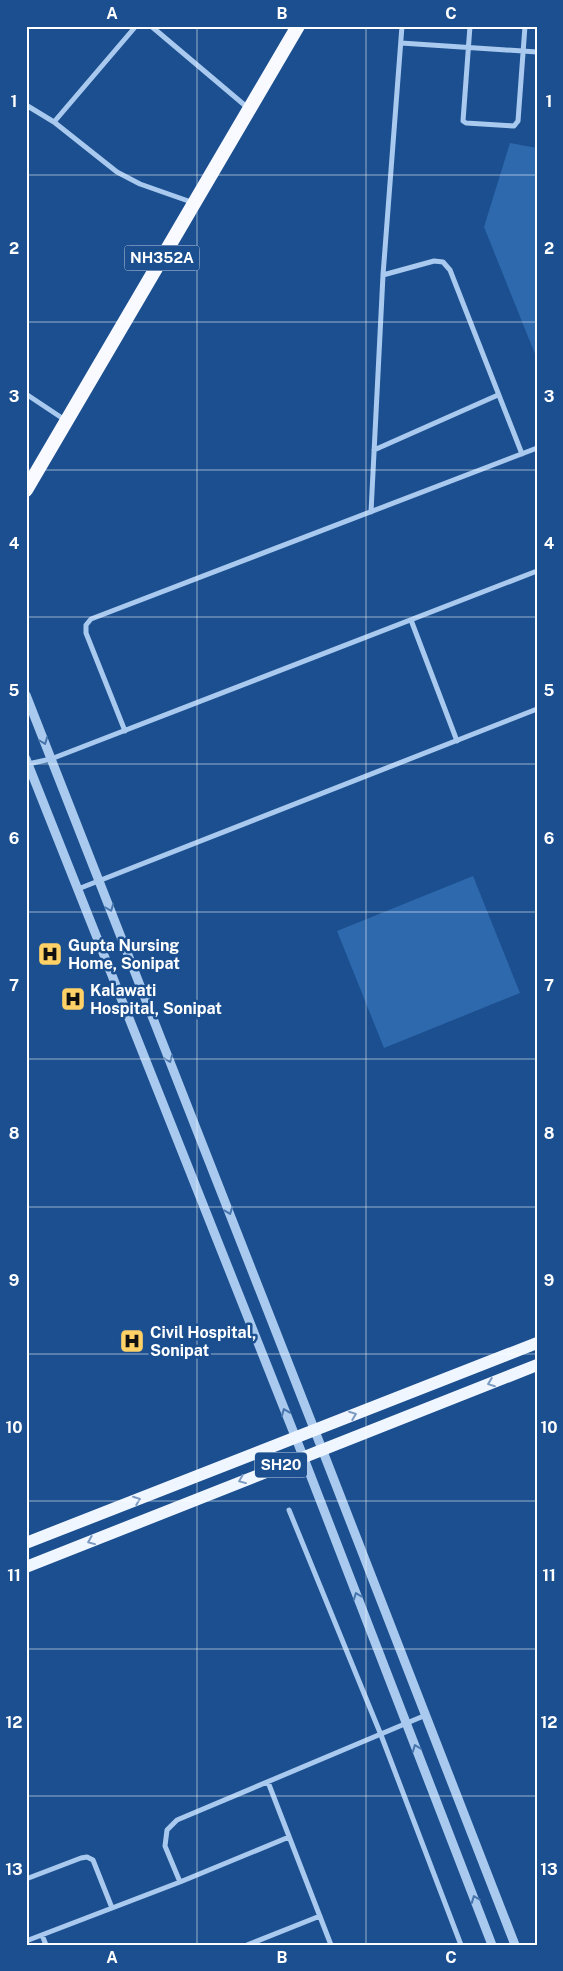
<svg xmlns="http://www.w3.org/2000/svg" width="563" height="1971" font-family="'Public Sans',sans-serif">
  <rect width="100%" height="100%" fill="#1b4f8f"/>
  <!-- green -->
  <path fill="#2e69ad" d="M 510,143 L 537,148 L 537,359 L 484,227 Z
    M 473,876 L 520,993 L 384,1048 L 337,931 Z"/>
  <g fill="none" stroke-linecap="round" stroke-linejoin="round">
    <!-- minor -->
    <path stroke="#a9c9ee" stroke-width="5" d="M 151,26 L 248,108
      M 470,26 L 463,121 L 466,123 L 514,126 L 518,121 L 525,26
      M 401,43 L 537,52
      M 26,105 L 54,122 L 117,172 L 140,184 L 194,203
      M 54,122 L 136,26
      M 383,275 L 434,261 L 443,262 L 450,270 L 522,454
      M 26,394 L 65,420
      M 374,450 L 498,395
      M 371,512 L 383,275 L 402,26
      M 411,620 L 457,741
      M 125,731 L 86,633 L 86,625 L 91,619 L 537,448
      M 28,764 L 51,759 L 537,571
      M 78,889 L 537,709
      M 289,1510 L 381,1735 L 461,1945
      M 268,1782 L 331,1945
      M 26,1879 L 81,1858 L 87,1857 L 93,1860 L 112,1908
      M 180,1882 L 165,1846 L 167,1830 L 177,1820 L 426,1715
      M 42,1935 L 46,1945
      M 26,1941 L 180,1882 L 289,1837
      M 247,1945 L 320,1916"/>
    <!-- tertiary -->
    <path stroke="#a9c9ee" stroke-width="9" d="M 26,695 L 322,1449 L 515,1945
      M 26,759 L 303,1456 L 492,1945"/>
    <!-- primary -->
    <path stroke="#f0f6ff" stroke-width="12" d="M 26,1543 L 537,1343
      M 26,1567 L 537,1365"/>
    <!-- trunk -->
    <path stroke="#f8faff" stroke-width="14" d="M 26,490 L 298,26"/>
  </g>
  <!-- one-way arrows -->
  <defs><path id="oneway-chevron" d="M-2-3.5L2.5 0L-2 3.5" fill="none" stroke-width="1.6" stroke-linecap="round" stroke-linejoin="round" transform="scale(1.25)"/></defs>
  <g stroke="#4674ac">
    <use href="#oneway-chevron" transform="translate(44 741) rotate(69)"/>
    <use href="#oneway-chevron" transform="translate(110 908) rotate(69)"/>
    <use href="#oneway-chevron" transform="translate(169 1059) rotate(69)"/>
    <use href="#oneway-chevron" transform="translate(229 1211) rotate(69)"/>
    <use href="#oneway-chevron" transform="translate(285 1412) rotate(-112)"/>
    <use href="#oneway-chevron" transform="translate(357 1596) rotate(-111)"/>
    <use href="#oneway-chevron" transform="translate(416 1748) rotate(-111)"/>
    <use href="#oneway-chevron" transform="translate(475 1899) rotate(-111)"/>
  </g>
  <g stroke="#7b9ac1">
    <use href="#oneway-chevron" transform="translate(491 1383) rotate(159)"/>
    <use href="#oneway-chevron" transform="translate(353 1415) rotate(-21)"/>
    <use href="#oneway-chevron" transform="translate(242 1480) rotate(158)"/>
    <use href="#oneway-chevron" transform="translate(137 1500) rotate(-21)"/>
    <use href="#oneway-chevron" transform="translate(91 1541) rotate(158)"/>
  </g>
  <!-- grid -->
  <path fill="none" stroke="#fff" stroke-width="1" stroke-opacity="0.55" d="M 197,26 L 197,1945M 366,26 L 366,1945M 26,175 L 537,175M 26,322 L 537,322M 26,470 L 537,470M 26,617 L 537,617M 26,764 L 537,764M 26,912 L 537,912M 26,1059 L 537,1059M 26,1207 L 537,1207M 26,1354 L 537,1354M 26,1501 L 537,1501M 26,1649 L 537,1649M 26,1796 L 537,1796"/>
  <!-- icons -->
  <defs>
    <symbol id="hospital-square" viewBox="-11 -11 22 22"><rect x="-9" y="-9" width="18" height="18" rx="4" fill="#ffd166" stroke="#1b4f8f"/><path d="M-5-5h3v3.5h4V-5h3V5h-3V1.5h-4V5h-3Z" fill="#111"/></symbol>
  </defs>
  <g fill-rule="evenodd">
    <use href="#hospital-square" x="36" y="940" width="28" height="28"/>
    <use href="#hospital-square" x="59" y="985" width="28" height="28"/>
    <use href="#hospital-square" x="118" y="1327" width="28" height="28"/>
  </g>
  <g text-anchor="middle" stroke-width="5" stroke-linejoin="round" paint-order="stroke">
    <!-- shield labels -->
    <g fill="#1b4f8f" stroke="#bbcadd" stroke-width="1">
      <rect x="124.5" y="245.5" width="75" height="25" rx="4"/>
      <rect x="255" y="1452.5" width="52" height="25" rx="4"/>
    </g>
    <g font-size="15" font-weight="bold" fill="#fff">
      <text x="162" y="263">NH352A</text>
      <text x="281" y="1470">SH20</text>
    </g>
    <!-- poi labels -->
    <g font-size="16" font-weight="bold" fill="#fff" stroke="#1b4f8f" text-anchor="start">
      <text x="68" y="951">Gupta Nursing<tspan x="68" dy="18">Home, Sonipat</tspan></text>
      <text x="90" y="996">Kalawati<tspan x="90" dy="18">Hospital, Sonipat</tspan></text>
      <text x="150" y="1338">Civil Hospital,<tspan x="150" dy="18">Sonipat</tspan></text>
    </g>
  </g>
  <!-- border -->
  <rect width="563" height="1971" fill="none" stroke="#1b4f8f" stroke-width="55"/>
  <rect x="28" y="28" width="508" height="1916" fill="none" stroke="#fff" stroke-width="2"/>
  <g font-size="16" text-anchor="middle" font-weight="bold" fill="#fff">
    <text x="112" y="19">A</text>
    <text x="282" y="19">B</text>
    <text x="451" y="19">C</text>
    <text x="14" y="107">1</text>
    <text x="549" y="107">1</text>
    <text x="14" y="254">2</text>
    <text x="549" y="254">2</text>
    <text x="14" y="402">3</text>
    <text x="549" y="402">3</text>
    <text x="14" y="549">4</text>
    <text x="549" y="549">4</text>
    <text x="14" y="696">5</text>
    <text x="549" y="696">5</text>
    <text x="14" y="844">6</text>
    <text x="549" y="844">6</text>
    <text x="14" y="991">7</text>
    <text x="549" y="991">7</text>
    <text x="14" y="1139">8</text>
    <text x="549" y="1139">8</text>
    <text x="14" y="1286">9</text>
    <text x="549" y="1286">9</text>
    <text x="14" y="1433">10</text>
    <text x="549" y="1433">10</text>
    <text x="14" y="1581">11</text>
    <text x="549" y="1581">11</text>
    <text x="14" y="1728">12</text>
    <text x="549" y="1728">12</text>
    <text x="14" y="1875">13</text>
    <text x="549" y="1875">13</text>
    <text x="112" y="1963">A</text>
    <text x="282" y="1963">B</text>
    <text x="451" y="1963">C</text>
  </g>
</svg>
